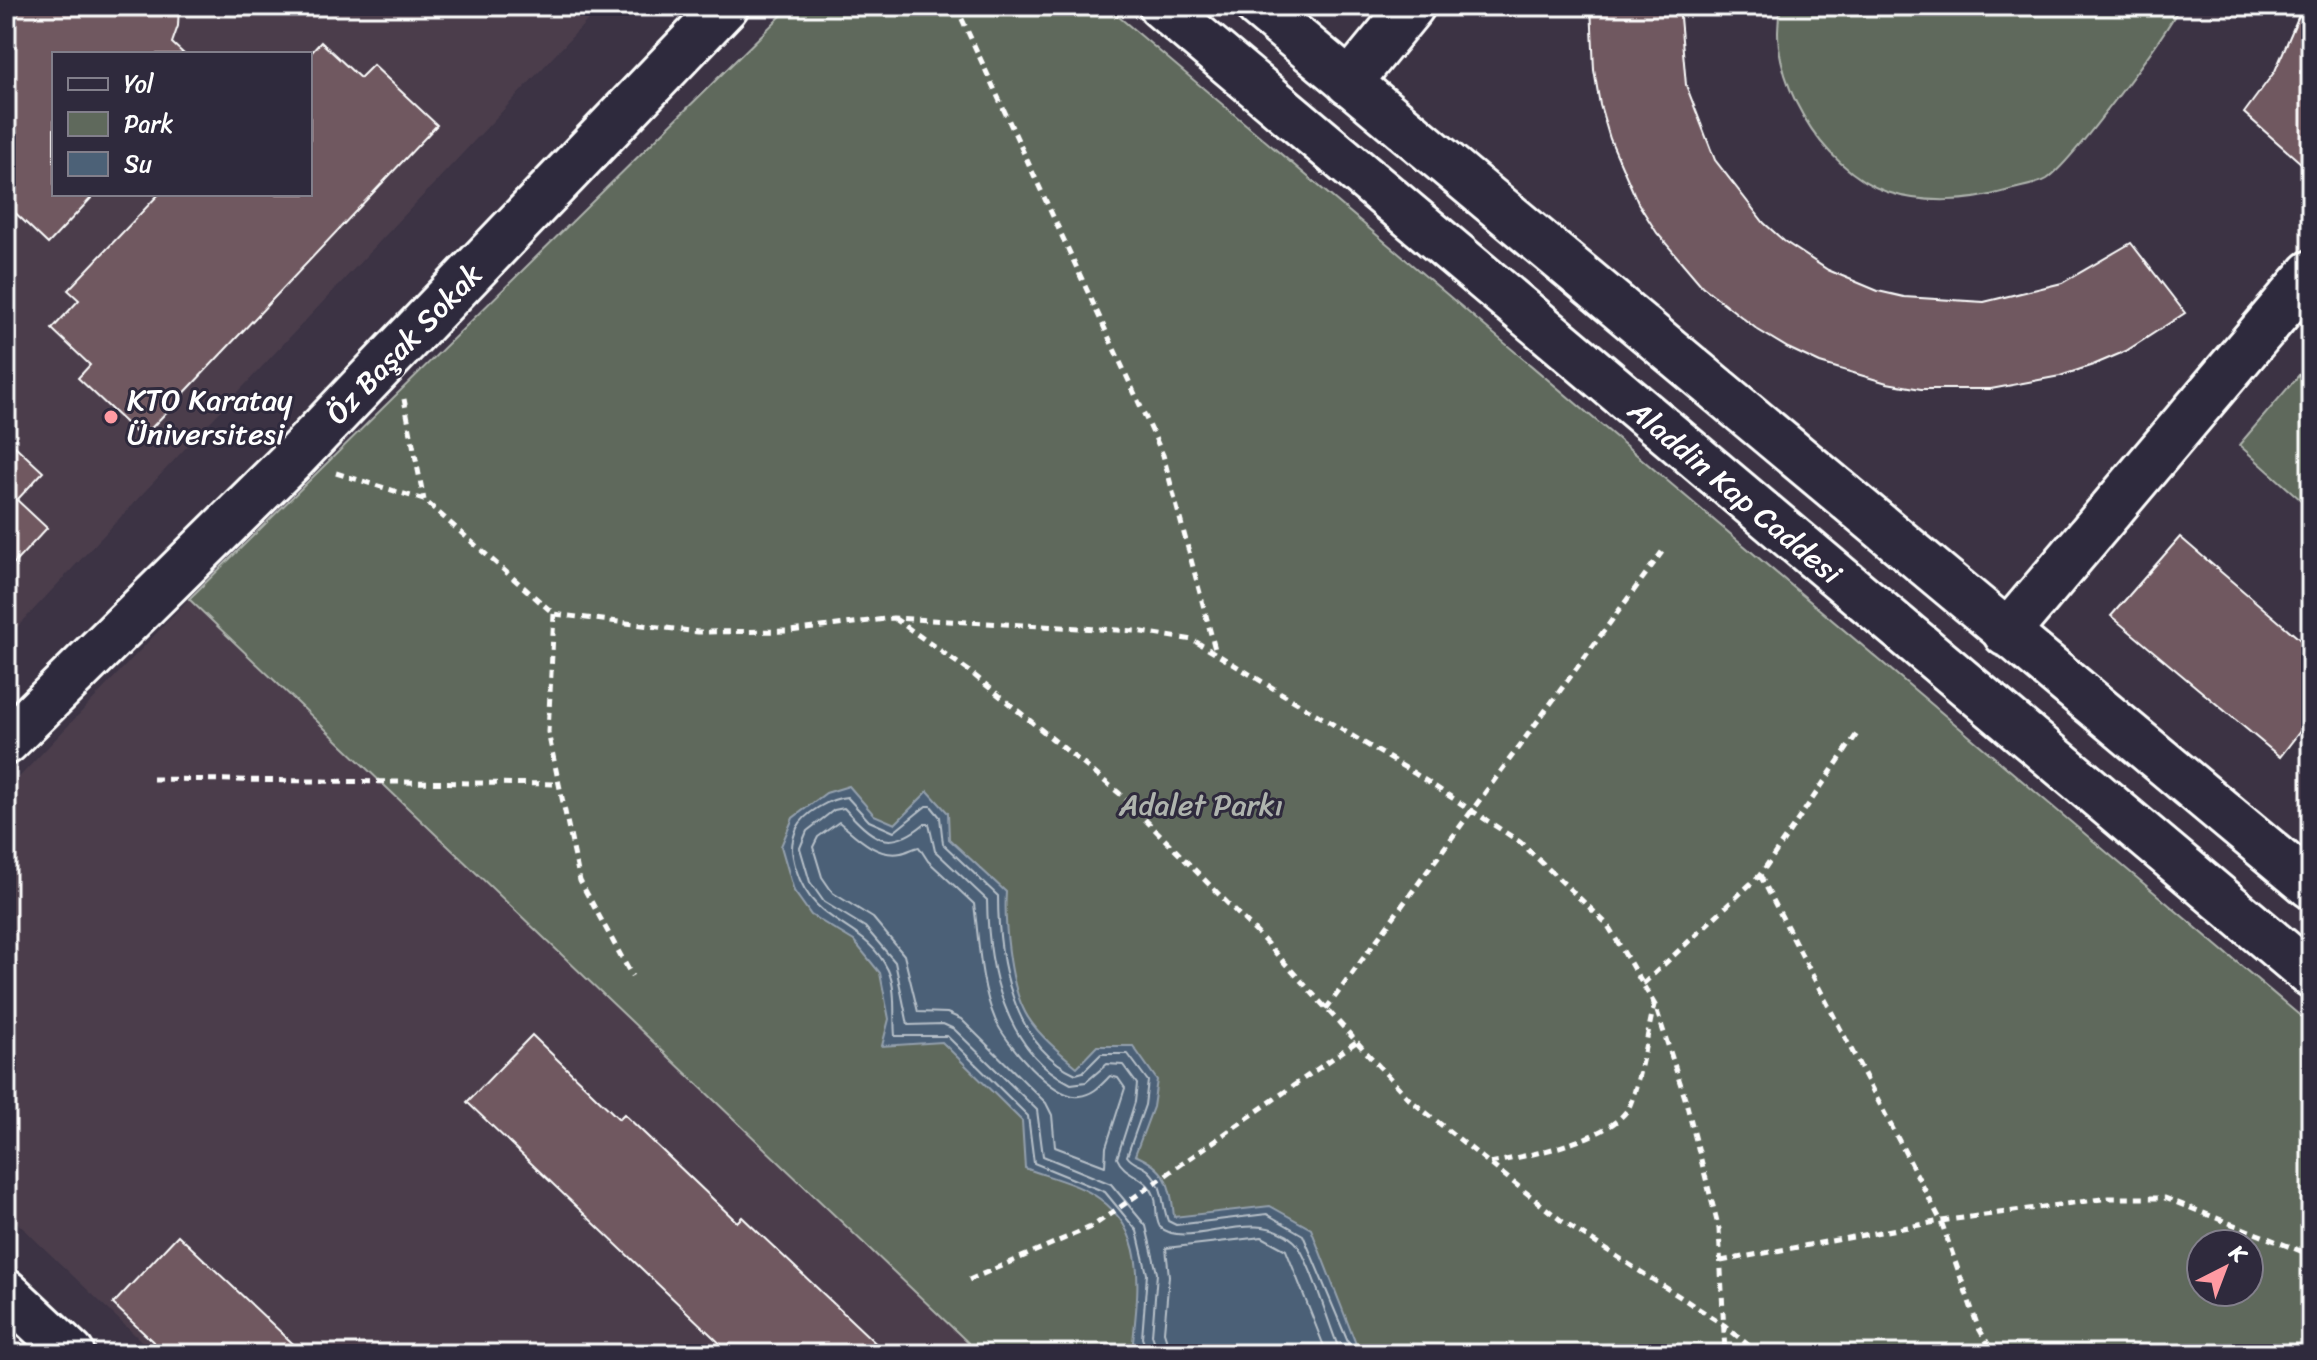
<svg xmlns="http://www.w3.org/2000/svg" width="2317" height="1360" font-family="Sriracha,sans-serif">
  <rect width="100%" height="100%" fill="#3c3344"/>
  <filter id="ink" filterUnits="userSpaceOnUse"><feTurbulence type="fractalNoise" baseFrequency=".0125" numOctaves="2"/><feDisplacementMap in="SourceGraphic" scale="16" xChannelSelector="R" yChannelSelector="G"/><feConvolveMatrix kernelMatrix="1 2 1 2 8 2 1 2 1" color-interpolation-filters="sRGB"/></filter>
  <g filter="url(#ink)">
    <!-- built -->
    <path fill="#4b3e4c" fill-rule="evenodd" d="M 6,6 L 601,6 L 6,639 ZM 54,54 L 310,54 L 310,194 L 54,194 Z
      M 189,599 L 980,1354 L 155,1354 L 6,1212 L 6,791 Z"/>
    <!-- green -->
    <path fill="#5f695c" stroke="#afb4ae" stroke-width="2" fill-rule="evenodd" d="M 791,6 L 1106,6 L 2311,1025 L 2311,1354 L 980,1354 L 189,599 ZM 2201,1244 L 2249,1244 L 2249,1292 L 2201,1292 Z
      M 1781,6 L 2180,6 C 2165,36 2072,162 2047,179 C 2037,185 2018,187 2006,191 C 1969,202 1924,204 1887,192 C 1822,170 1764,73 1781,6 Z
      M 2311,361 L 2311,509 L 2239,445 Z"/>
    <!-- water -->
    <path fill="#4c6177" stroke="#94a0ad" stroke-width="2" d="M 849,786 L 874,815 L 895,824 L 928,791 L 948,813 L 949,839 L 1006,892 C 1004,922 1010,981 1023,1008 C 1033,1031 1058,1051 1077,1067 L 1097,1046 L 1133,1046 L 1157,1080 L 1153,1107 L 1135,1155 C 1166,1168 1171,1184 1174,1217 L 1270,1206 L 1311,1229 L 1356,1344 L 1363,1354 L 1143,1354 L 1133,1342 C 1138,1291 1148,1234 1100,1199 C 1080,1184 1048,1177 1025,1168 L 1022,1121 L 942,1042 L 882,1046 L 889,1019 L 880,973 L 854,941 L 811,915 L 794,891 L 781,846 L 793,818 L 826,793 Z"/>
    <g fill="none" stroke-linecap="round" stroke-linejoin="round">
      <!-- shore -->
      <path stroke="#b7c0c9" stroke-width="2" d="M 839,822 C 856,836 876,858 901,853 C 907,852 913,848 919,847 L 928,861 L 974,904 C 979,940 980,984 995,1019 C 1004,1042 1053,1099 1079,1096 C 1093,1095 1101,1085 1110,1076 L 1118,1078 L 1125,1088 L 1106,1147 L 1105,1166 L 1055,1147 L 1052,1115 L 1046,1103 L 961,1019 L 947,1013 L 918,1012 L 904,955 L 873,918 L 833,893 L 822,877 L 813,847 L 818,837 Z
        M 1148,1354 L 1142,1338 L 1147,1274 L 1137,1231 L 1105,1192 L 1034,1163 L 1028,1116 L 947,1036 L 895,1036 C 893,1016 897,990 888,970 C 865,921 814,928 796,869 C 791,852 790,844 797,828 C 804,813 831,798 847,797 L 869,821 L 894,832 L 926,806 L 931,806 L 940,817 L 943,844 L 998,896 C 998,956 1012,1046 1076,1074 L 1083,1072 L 1101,1054 L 1128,1054 L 1148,1081 L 1145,1105 L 1127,1156 C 1133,1165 1142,1164 1149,1171 C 1165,1187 1161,1202 1168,1221 L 1176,1225 L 1267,1214 L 1303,1235 L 1353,1354
        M 1159,1354 L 1152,1335 L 1157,1273 L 1146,1226 L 1111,1184 L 1043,1156 L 1037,1110 L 954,1029 L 943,1024 L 908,1025 L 895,962 L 865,927 L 824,902 L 810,882 L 800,848 L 807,831 L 834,810 L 844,808 C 872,838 888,854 924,824 L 929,824 L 935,851 L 987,900 C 988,966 1004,1051 1071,1084 L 1086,1082 L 1107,1064 L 1123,1065 L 1137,1084 L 1135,1102 L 1117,1158 C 1124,1176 1146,1175 1154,1195 C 1158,1205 1154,1217 1160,1227 C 1188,1252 1253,1204 1294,1241 C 1308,1253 1331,1332 1341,1354
        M 1171,1354 L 1164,1332 L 1169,1276 L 1166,1248 L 1262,1237 L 1286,1250 L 1327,1354"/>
    </g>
    <!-- building -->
    <path fill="#6f5860" stroke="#fff" stroke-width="2" d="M 6,6 L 179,6 L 178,26 L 172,43 L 184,54 L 54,54 L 54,194 L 95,194 L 48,244 L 6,204 Z
      M 1591,6 L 1679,6 L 1686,85 L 1715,160 L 1764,223 L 1784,241 L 1828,270 L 1878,291 L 1904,297 L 1984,302 L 2062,283 L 2131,243 L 2185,313 L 2126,351 L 2093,365 L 2060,376 L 1991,389 L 1921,389 L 1887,383 L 1820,363 L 1788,348 L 1758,330 L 1702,286 L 1657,233 L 1638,203 L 1610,139 L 1600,105 L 1594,70 Z
      M 2303,6 L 2311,6 L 2310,171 L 2244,113 L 2275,71 Z
      M 321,42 L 360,78 L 373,65 L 437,125 L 142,438 L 78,378 L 90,365 L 52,329 L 79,300 L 68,290 L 159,194 L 310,194 L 310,54 Z
      M 15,446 L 43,472 L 17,500 L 47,528 L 6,572 L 6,456 Z
      M 2180,537 L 2311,649 L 2311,717 L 2280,757 L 2111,616 Z
      M 532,1035 L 619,1119 L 624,1114 L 737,1222 L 742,1217 L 887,1354 L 731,1354 L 467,1102 Z
      M 178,1235 L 304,1354 L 166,1354 L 113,1304 Z"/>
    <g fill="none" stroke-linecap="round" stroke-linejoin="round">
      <defs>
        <path id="street" d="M 1349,83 L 1412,6
          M 2006,634 L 2311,273
          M 6,742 L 293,459 L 726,6
          M 6,1292 L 72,1354"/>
        <path id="secondary" d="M 1161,6 L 2311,975
          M 1258,6 L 2311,886"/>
      </defs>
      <!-- street casing -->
      <use href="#street" stroke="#fff" stroke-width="50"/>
      <!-- secondary casing -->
      <use href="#secondary" stroke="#fff" stroke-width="50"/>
      <!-- path -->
      <path stroke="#fff" stroke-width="5" stroke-dasharray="8 6" stroke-linecap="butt" d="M 956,6 L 1163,455 L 1216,653
        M 404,399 L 424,500
        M 336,473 L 424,500 L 554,614 L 698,632 L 790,631 L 893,618 L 1136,631 L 1193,640 L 1414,773 L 1520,842 L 1607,924 L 1655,1005 L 1685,1098 L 1719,1229 L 1725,1354
        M 554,614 L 548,732 L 559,784 L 580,881 L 632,976
        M 894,618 L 969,671 L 1119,793 L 1260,936 L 1409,1099 L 1563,1222 L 1724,1325 L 1759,1354
        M 153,779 L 559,784
        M 1760,875 L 1941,1221 L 1978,1327 L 1994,1354
        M 1643,984 L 1760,875 L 1859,731
        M 1326,1009 L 1662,552
        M 1490,1163 C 1526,1156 1607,1141 1628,1109 C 1637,1094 1649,1026 1654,1005
        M 1721,1261 L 1941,1221 L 2109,1198 L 2165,1198 L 2311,1255
        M 969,1280 L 1093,1226 L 1356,1042"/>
      <!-- street -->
      <use href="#street" stroke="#2f2a3d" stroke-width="44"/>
      <!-- secondary -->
      <use href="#secondary" stroke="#2f2a3d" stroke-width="44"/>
    </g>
  </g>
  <!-- markers -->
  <circle fill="#ff9aa2" stroke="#2f2a3d" stroke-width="3" cx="111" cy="417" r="8"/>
  <g text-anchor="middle" stroke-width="6" stroke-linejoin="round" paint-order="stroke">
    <!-- street labels -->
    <g font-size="30" fill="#fff" stroke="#2f2a3d">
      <text transform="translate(404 344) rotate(-46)" y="10">Öz Başak Sokak</text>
      <text transform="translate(1735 492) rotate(40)" y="10">Aladdin Kap Caddesi</text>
    </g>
    <!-- poi labels -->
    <g font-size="30" fill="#fff" stroke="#2f2a3d" text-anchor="start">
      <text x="127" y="410">KTO Karatay<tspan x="127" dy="34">Üniversitesi</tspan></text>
    </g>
    <!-- park labels -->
    <g font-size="30" fill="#afb4ae" stroke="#2f2a3d">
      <text x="1201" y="815">Adalet Parkı</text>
    </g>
  </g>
  <!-- margin -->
  <rect width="2317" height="1360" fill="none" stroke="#2f2a3d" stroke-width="32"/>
  <rect x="16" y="16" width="2285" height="1328" fill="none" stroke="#fff" stroke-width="3" filter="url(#ink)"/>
  <!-- legend -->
  <rect x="52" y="52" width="260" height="144" fill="#2f2a3d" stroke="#827f8b" stroke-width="2"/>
  <rect x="68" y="78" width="40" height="12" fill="#2f2a3d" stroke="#827f8b" stroke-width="2"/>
  <text x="124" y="92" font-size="24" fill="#ffffff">Yol</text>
  <rect x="68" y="112" width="40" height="24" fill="#5f695c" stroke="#827f8b" stroke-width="2"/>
  <text x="124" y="132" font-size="24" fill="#ffffff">Park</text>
  <rect x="68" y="152" width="40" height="24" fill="#4c6177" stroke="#827f8b" stroke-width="2"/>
  <text x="124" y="172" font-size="24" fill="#ffffff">Su</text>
  <!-- north arrow -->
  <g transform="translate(2225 1268) rotate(42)"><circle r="38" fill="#2f2a3d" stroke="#827f8b" stroke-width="2"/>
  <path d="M0-6L14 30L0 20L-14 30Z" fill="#ff9aa2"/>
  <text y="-12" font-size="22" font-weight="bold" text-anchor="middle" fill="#ffffff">K</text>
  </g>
</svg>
